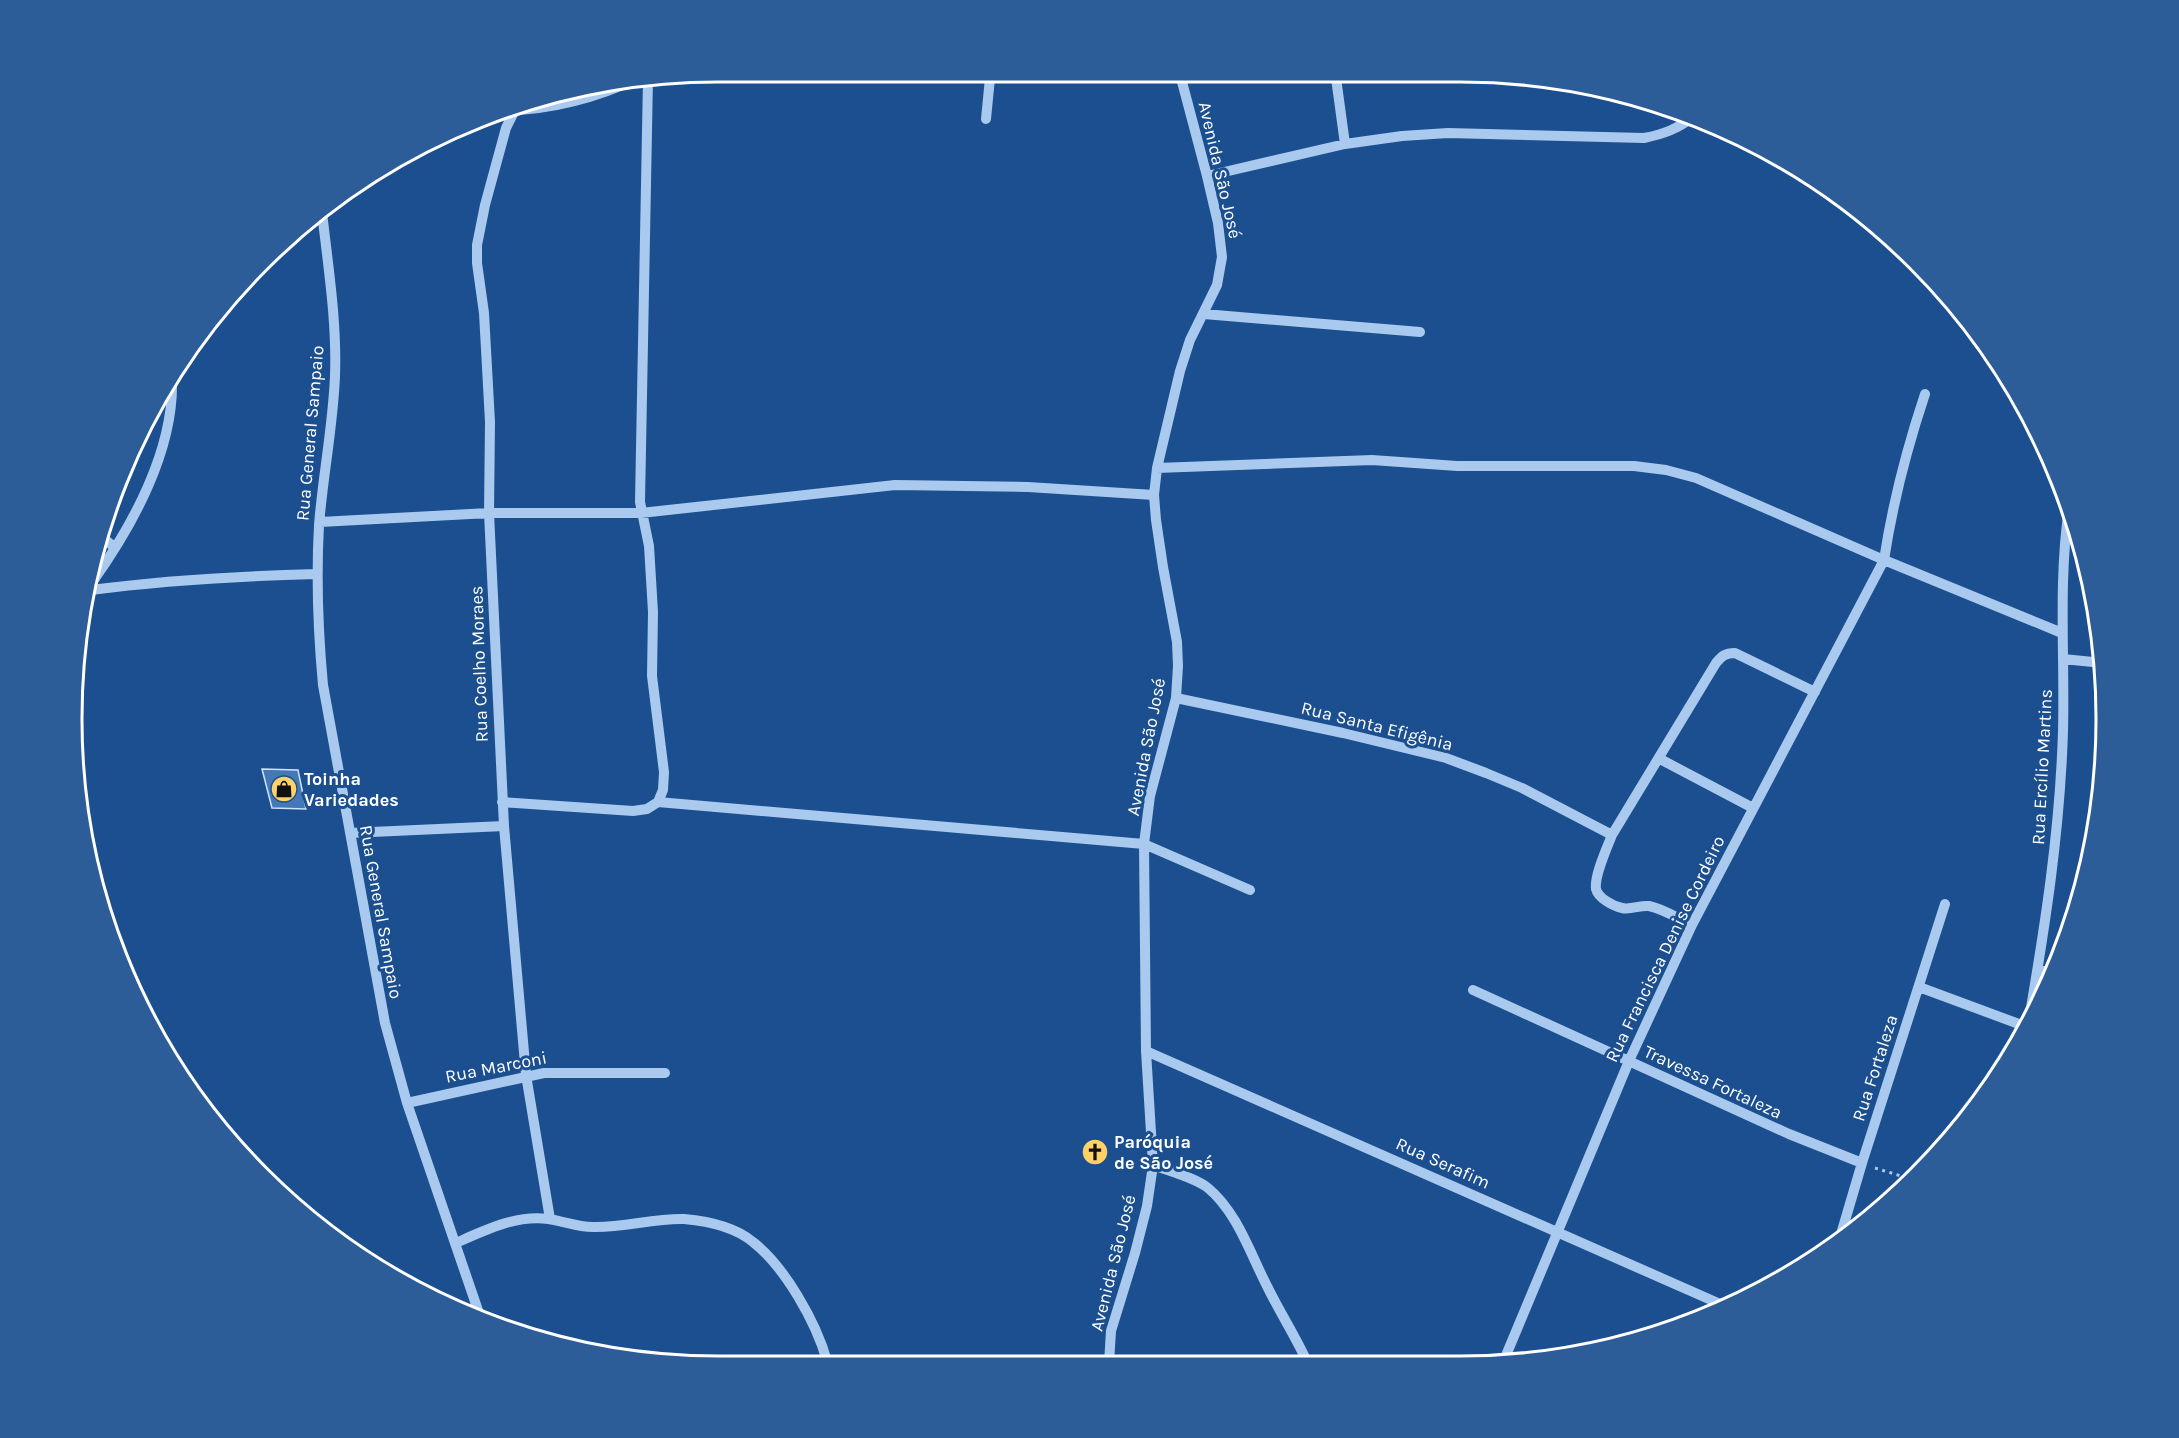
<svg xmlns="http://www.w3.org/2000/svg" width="2179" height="1438" font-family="Karla,sans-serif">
  <rect width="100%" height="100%" fill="#1b4f8f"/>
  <!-- building -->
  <path fill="#4478b7" stroke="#cfe3fa" stroke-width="1.5" d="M 262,769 L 298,770 L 306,809 L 272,808 Z"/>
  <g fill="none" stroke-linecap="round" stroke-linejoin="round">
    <!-- path -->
    <path stroke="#a9c9ee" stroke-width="3" stroke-dasharray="3 4.5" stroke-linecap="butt" d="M 1875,1168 L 1911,1179"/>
    <!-- minor -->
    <path stroke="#a9c9ee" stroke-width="10" d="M 505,110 C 548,111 599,97 638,78
      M 515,110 L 506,128 L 485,205 L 477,245 L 477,263 L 484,313 L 490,422 L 489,513 L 504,826 L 526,1075 L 550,1219
      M 986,119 L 990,78
      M 1345,144 L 1402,136 L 1448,133 L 1644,138 C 1664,134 1677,129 1693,117
      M 1207,176 L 1345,144 L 1336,78
      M 322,212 C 328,266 337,321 335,376 C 333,426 323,475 319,525 C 316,579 318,631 323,685 L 385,1023 L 407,1103 L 481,1319
      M 1204,314 L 1420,332
      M 1157,468 L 1372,460 L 1457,466 L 1634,466 L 1666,470 L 1696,478 L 1884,560 L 2062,633
      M 320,522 L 489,513 L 641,513 L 895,485 L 1028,487 L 1154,495
      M 101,536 L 114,547
      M 93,581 C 133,525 174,450 172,380
      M 91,590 C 166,580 240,576 316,574
      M 2063,659 L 2103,663
      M 1176,698 L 1343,733 L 1446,758 L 1486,773 L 1522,788 L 1612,835 L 1716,663 C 1722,656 1725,653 1735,653 L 1815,692
      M 1660,759 L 1753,808
      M 502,802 L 633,811 L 647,809 L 658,802 L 663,790 L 664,772 L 652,676 L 653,612 L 649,546 L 640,502 L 648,78
      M 658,802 L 1144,844 L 1250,890
      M 350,833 L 504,826
      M 1612,835 C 1607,848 1594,876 1596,889 C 1598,898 1613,906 1622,908 C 1631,910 1640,905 1649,906 C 1664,909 1679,919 1692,925
      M 2038,970 L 2052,972
      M 1919,987 L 2027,1027
      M 1473,990 L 1789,1134 L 1862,1163
      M 2028,1025 C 2045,927 2060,831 2063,731 C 2065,657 2058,583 2069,508
      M 1146,1051 L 1727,1307
      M 407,1103 L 544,1073 L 665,1073
      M 1153,1165 C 1169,1171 1196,1178 1208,1188 C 1237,1212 1250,1253 1267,1286 C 1280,1313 1296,1337 1308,1364
      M 1839,1241 L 1862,1163 L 1945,904
      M 456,1243 C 485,1230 515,1215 548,1219 C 563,1221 577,1227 593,1227 C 623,1228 654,1218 684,1219 C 707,1221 735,1227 753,1242 C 785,1267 816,1322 827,1361
      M 1109,1363 L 1111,1331 L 1135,1253 L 1147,1206 L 1153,1165 L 1146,1051 L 1144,844 L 1150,796 L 1176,698 L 1178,666 L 1177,642 L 1163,567 L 1156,520 L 1154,495 L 1157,468 L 1180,371 L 1190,340 L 1217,285 L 1222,257 L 1218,223 L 1207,176 L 1181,78
      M 1502,1365 L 1629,1061 L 1692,925 L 1884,560 C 1893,501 1906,451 1925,394"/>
  </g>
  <!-- icons -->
  <defs>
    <symbol id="shop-disc" viewBox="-11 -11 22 22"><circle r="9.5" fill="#ffd166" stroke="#1b4f8f"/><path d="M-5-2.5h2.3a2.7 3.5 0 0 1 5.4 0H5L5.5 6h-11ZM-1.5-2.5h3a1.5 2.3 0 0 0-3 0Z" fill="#111"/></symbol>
    <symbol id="church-disc" viewBox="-11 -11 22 22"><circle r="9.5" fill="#ffd166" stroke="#1b4f8f"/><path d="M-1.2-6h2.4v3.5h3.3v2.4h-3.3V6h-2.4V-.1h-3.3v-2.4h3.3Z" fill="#111"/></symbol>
  </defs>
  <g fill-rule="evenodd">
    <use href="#shop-disc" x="269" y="774" width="30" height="30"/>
    <use href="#church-disc" x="1080" y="1137" width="30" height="30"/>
  </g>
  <g text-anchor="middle" stroke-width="6" stroke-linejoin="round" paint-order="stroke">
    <!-- street labels -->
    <g font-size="18" fill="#fff" stroke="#1b4f8f">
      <text transform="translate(1220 170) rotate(77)" y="6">Avenida São José</text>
      <text transform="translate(310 433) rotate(-85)" y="6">Rua General Sampaio</text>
      <text transform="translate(479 664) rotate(-92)" y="6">Rua Coelho Moraes</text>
      <text transform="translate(1377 726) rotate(14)" y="6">Rua Santa Efigênia</text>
      <text transform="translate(1146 747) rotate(-79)" y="6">Avenida São José</text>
      <text transform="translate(2042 767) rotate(-87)" y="6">Rua Ercílio Martins</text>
      <text transform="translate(381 912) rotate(80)" y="6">Rua General Sampaio</text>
      <text transform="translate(1665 949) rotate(-64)" y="6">Rua Francisca Denise Cordeiro</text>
      <text transform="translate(496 1067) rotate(-11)" y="6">Rua Marconi</text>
      <text transform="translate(1875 1068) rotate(-72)" y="6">Rua Fortaleza</text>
      <text transform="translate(1713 1082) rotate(25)" y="6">Travessa Fortaleza</text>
      <text transform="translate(1443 1163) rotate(24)" y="6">Rua Serafim</text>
      <text transform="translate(1113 1263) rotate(-76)" y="6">Avenida São José</text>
    </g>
    <!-- poi labels -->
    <g font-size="18" font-weight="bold" fill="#fff" stroke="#1b4f8f" text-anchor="start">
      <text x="304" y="785">Toinha<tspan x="304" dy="21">Variedades</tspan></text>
      <text x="1114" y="1148">Paróquia<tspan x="1114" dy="21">de São José</tspan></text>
    </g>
  </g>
  <!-- crop -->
  <path d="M0 0H2179V1438H0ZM718 82H1460A636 636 0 0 1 2096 718V720A636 636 0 0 1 1460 1356H718A636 636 0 0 1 82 720V718A636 636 0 0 1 718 82Z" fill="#2d5d98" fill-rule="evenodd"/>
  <path fill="none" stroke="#fff" stroke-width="3" d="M718 82H1460A636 636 0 0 1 2096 718V720A636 636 0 0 1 1460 1356H718A636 636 0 0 1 82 720V718A636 636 0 0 1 718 82Z"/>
</svg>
